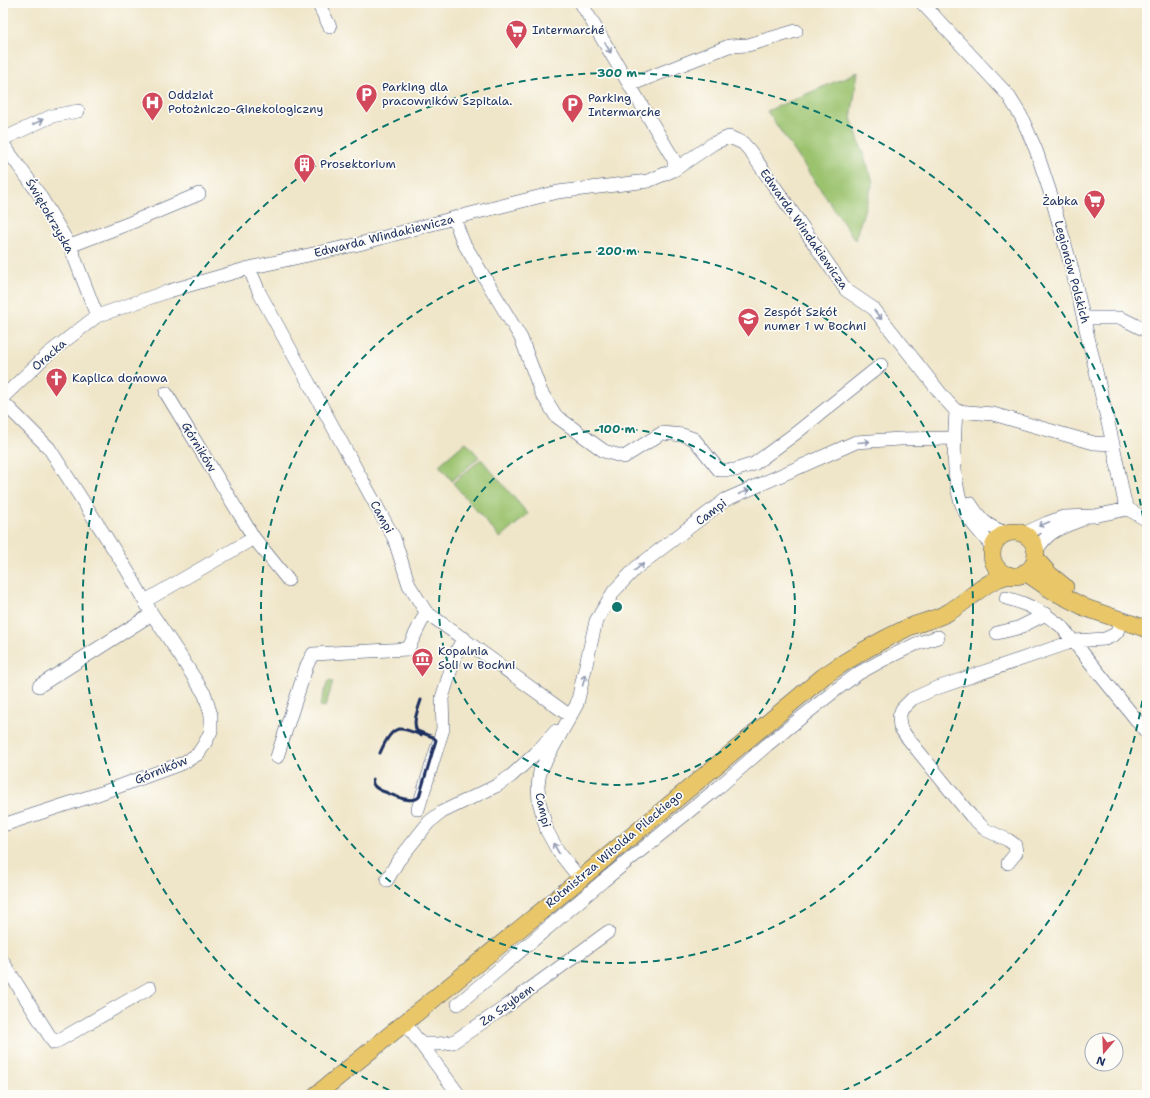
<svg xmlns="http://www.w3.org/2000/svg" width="1150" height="1098" font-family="'Shantell Sans',sans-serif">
  <rect width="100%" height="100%" fill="#fdfcf7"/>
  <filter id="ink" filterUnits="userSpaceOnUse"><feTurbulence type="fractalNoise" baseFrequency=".025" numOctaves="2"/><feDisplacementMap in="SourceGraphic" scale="8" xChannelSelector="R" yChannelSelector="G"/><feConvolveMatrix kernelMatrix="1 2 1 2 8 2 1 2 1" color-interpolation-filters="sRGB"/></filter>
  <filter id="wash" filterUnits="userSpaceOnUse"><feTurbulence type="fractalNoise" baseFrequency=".012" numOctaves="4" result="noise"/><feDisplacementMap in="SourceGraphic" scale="16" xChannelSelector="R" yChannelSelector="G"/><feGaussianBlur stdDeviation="0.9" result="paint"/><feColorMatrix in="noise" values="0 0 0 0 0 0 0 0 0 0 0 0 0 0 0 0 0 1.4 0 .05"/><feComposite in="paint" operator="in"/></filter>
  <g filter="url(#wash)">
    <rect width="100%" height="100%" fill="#efe5c8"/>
    <!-- green -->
    <path fill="#9bc36e" stroke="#5b7966" d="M 858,72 L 851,118 L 873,182 L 855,240 L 767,111 Z
      M 466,442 L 479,457 L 452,481 L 439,465 Z
      M 481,459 L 528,514 L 500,538 L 453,483 Z
      M 328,681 L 333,682 L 325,707 L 320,706 Z"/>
  </g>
  <g filter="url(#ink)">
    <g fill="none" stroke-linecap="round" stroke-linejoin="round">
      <defs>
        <path id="minor" d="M 318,3 L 330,27
          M 922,3 L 1008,95 L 1021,116 L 1036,150 L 1050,192 L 1072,269 L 1113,444 L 1124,499 L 1128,509 L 1147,520
          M 630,85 L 729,46 L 748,45 L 796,31
          M 3,139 L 52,116 L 78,111
          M 3,144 L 39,194 L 70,246 L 97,316
          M 674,170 L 714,143 L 729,137 L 743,143 L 750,151 L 846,290 L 874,309 L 945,399 L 956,411 C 954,442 951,486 966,514 C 973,526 983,536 993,547
          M 454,218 L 463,242 L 521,338 L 541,392 L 556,416 L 604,451 L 624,457 L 662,433 L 683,435 L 694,439 L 719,470 L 735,470 L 754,464 L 796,433 L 881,365
          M 70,246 L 130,223 L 199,194
          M 249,268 L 260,294 L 394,538 L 409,585 L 426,612 L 570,716
          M 1085,318 L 1121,318 L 1147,331
          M 3,397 L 48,354 L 97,316 L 169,291 L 249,268 L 359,244 L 454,218 L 558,192 L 648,181 L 674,170 L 674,160 L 581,3
          M 3,402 L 49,448 L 127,570 L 152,614 L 179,654 L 205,695 L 211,715 L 211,731 L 205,743 L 198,754 L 183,763 L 101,793 L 3,825
          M 956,411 L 993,414 L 1094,443 L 1113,444
          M 970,503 C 981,520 987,527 1007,533
          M 1023,534 L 1047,523 L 1063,517 L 1094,516 L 1128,509
          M 254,538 L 288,580
          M 1036,552 C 1047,531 1060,528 1081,520
          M 1006,598 C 1026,603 1045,613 1061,626 L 1147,733
          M 145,601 L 254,538 L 166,393
          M 997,633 L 1018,628 L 1046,614
          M 39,686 L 152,614
          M 277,757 L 307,665 L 313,654 L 408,649 L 426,612
          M 418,809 L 443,729 L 442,698 L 457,650 L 464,638
          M 1008,863 L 1016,853 L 1015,845 L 1008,840 L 986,830 L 971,816 L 906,736 L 900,727 L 899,717 L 902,709 L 912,699 L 934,689 L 1074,641 L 1105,639 L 1114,635 L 1117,632 L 1121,620
          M 580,879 L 558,851 L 547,831 L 539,801 L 538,786 L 540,771 L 577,704 L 596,621 L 614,591 L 636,568 L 725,500 L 856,442 L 900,439 L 954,438
          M 387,880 L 398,861 L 429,822 L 442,812 L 496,786 L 511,776 L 535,754 L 556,731
          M 3,962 L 54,1043 L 150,988
          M 458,1004 L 603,881 L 719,787 L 767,745 L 837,689 L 859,673 L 881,661 L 916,644 L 938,637
          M 404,1022 L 421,1044 L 439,1044 L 453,1042 L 504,1008 L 608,932
          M 421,1044 L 459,1095"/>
        <path id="major" d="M992 554a22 22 0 1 1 44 0a22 22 0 1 1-44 0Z
          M 1035,558 L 1049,574 L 1065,587
          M 1025,572 L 1053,591 L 1086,608 L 1147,629
          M 316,1095 L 549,905 L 824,676 C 851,657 879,641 909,627 C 922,622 937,619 949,612 C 971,599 984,581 1009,575"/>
      </defs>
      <!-- minor casing -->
      <use href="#minor" stroke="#3b4a6e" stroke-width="14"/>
      <!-- major casing -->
      <use href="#major" stroke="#3b4a6e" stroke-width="18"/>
      <!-- minor -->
      <use href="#minor" stroke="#fff" stroke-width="13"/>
      <!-- major -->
      <use href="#major" stroke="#e9c769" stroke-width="17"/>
      <!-- rail -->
      <path stroke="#1b2f5e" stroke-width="3" d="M 380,753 C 383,746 390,730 399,729 C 405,728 415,733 421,735
        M 373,779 C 371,785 376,788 382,791 C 392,794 411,805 419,797 L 436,740 L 433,737 L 417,731 C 412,722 418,710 421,700"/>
    </g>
    <!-- one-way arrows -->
    <defs><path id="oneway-shaft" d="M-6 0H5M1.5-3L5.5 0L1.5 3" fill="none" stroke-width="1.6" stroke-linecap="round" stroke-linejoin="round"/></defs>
    <g stroke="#8d97ae">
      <use href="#oneway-shaft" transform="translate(608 48) rotate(59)"/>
      <use href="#oneway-shaft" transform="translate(38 122) rotate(-26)"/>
      <use href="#oneway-shaft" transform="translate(878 315) rotate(51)"/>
      <use href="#oneway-shaft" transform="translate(864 442) rotate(-5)"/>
      <use href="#oneway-shaft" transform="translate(744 492) rotate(-23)"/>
      <use href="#oneway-shaft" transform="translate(1044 524) rotate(158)"/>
      <use href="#oneway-shaft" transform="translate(639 567) rotate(-39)"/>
      <use href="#oneway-shaft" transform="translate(584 680) rotate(-76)"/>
      <use href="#oneway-shaft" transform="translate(556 848) rotate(-119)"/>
    </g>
  </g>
  <!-- distance rings -->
  <g fill="none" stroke="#0f766e" stroke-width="2" stroke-dasharray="7 5">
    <circle cx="617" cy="607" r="178"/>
    <circle cx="617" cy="607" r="356"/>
    <path d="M1146 677A534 534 0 0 1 834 1095M400 1095A534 534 0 1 1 1146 537"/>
  </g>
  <!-- icons -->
  <defs>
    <symbol id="supermarket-pin" viewBox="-11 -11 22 30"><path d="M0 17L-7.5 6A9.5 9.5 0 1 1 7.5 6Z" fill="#d1495b" stroke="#fdfcf7"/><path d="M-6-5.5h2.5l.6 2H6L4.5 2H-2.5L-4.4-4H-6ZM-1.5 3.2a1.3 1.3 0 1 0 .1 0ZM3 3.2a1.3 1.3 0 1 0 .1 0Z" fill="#fff"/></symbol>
    <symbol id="parking-pin" viewBox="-11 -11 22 30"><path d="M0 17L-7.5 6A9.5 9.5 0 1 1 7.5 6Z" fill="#d1495b" stroke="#fdfcf7"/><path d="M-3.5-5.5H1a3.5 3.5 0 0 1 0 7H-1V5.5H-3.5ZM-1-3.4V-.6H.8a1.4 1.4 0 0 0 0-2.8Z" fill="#fff"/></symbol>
    <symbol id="hospital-pin" viewBox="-11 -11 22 30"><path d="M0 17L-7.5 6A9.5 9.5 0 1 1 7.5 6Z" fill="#d1495b" stroke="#fdfcf7"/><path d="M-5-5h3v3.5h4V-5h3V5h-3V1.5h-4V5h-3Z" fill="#fff"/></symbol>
    <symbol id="building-pin" viewBox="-11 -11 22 30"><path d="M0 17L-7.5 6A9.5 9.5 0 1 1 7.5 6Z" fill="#d1495b" stroke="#fdfcf7"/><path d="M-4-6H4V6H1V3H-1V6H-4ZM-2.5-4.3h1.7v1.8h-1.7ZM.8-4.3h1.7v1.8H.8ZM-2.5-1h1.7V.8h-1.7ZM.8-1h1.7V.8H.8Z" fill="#fff"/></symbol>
    <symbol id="school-pin" viewBox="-11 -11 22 30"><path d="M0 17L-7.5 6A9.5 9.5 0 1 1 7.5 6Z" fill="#d1495b" stroke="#fdfcf7"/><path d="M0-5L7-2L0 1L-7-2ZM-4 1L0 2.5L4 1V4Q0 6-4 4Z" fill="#fff"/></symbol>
    <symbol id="church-pin" viewBox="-11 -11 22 30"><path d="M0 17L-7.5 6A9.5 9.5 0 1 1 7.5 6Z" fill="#d1495b" stroke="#fdfcf7"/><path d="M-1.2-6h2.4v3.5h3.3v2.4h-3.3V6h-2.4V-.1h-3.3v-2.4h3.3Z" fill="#fff"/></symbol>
    <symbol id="museum-pin" viewBox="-11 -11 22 30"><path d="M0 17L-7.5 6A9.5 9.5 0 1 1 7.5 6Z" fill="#d1495b" stroke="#fdfcf7"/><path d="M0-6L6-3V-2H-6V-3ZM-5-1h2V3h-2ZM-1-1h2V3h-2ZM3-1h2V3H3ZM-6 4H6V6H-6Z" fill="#fff"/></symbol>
  </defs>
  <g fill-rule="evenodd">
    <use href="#supermarket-pin" x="504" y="18" width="25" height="34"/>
    <use href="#parking-pin" x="354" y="82" width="25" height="34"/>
    <use href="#hospital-pin" x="140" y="90" width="25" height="34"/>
    <use href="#parking-pin" x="560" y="92" width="25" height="34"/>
    <use href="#building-pin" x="292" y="152" width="25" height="34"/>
    <use href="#supermarket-pin" x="1082" y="188" width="25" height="34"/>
    <use href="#school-pin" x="736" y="306" width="25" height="34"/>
    <use href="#church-pin" x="44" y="366" width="25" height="34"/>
    <use href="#museum-pin" x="410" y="646" width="25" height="34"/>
  </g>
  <g text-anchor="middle" stroke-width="3.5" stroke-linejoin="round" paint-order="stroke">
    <!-- poi labels -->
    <g font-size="12" fill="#1b2f5e" stroke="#fdfcf7" text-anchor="start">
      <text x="532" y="34">Intermarché</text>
      <text x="382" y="91">Parking dla<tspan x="382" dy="14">pracowników Szpitala.</tspan></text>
      <text x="168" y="99">Oddział<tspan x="168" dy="14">Położniczo-Ginekologiczny</tspan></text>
      <text x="588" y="102">Parking<tspan x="588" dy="14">Intermarche</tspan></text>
      <text x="320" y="168">Prosektorium</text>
      <text x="1078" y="205" text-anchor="end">Żabka</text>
      <text x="764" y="316">Zespół Szkół<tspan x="764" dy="14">numer 1 w Bochni</tspan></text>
      <text x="72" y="382">Kaplica domowa</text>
      <text x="438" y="655">Kopalnia<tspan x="438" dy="14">Soli w Bochni</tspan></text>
    </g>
    <!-- street labels -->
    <g font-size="12" fill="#1b2f5e" stroke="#fdfcf7">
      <text transform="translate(50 216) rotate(60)" y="4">Świętokrzyska</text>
      <text transform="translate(804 229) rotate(55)" y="4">Edwarda Windakiewicza</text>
      <text transform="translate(384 236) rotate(-14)" y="4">Edwarda Windakiewicza</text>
      <text transform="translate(1072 272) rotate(75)" y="4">Legionów Polskich</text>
      <text transform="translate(49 355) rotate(-41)" y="4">Oracka</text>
      <text transform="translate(199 447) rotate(59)" y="4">Górników</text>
      <text transform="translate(711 512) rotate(-37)" y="4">Campi</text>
      <text transform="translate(382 517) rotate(61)" y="4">Campi</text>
      <text transform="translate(161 770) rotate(-22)" y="4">Górników</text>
      <text transform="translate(543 810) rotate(77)" y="4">Campi</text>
      <text transform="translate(614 849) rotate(-40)" y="4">Rotmistrza Witolda Pileckiego</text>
      <text transform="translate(507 1005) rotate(-35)" y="4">Za Szybem</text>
    </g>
  </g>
  <circle cx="617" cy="607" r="6" fill="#0f766e" stroke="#fdfcf7" stroke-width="2"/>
  <g font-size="12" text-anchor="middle" font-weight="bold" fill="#0f766e" stroke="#fdfcf7" stroke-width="3.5" stroke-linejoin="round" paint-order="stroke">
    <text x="617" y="77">300 m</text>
    <text x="617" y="255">200 m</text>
    <text x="617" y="433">100 m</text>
  </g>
  <!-- margin -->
  <rect width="1150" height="1098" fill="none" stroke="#fdfcf7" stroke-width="16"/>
  <!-- north arrow -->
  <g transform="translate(1104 1052) rotate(199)"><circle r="19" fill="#fdfcf7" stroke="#a3aaba"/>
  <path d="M0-3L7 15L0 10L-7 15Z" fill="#d1495b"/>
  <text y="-6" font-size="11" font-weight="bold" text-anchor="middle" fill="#1b2f5e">N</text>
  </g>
</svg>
